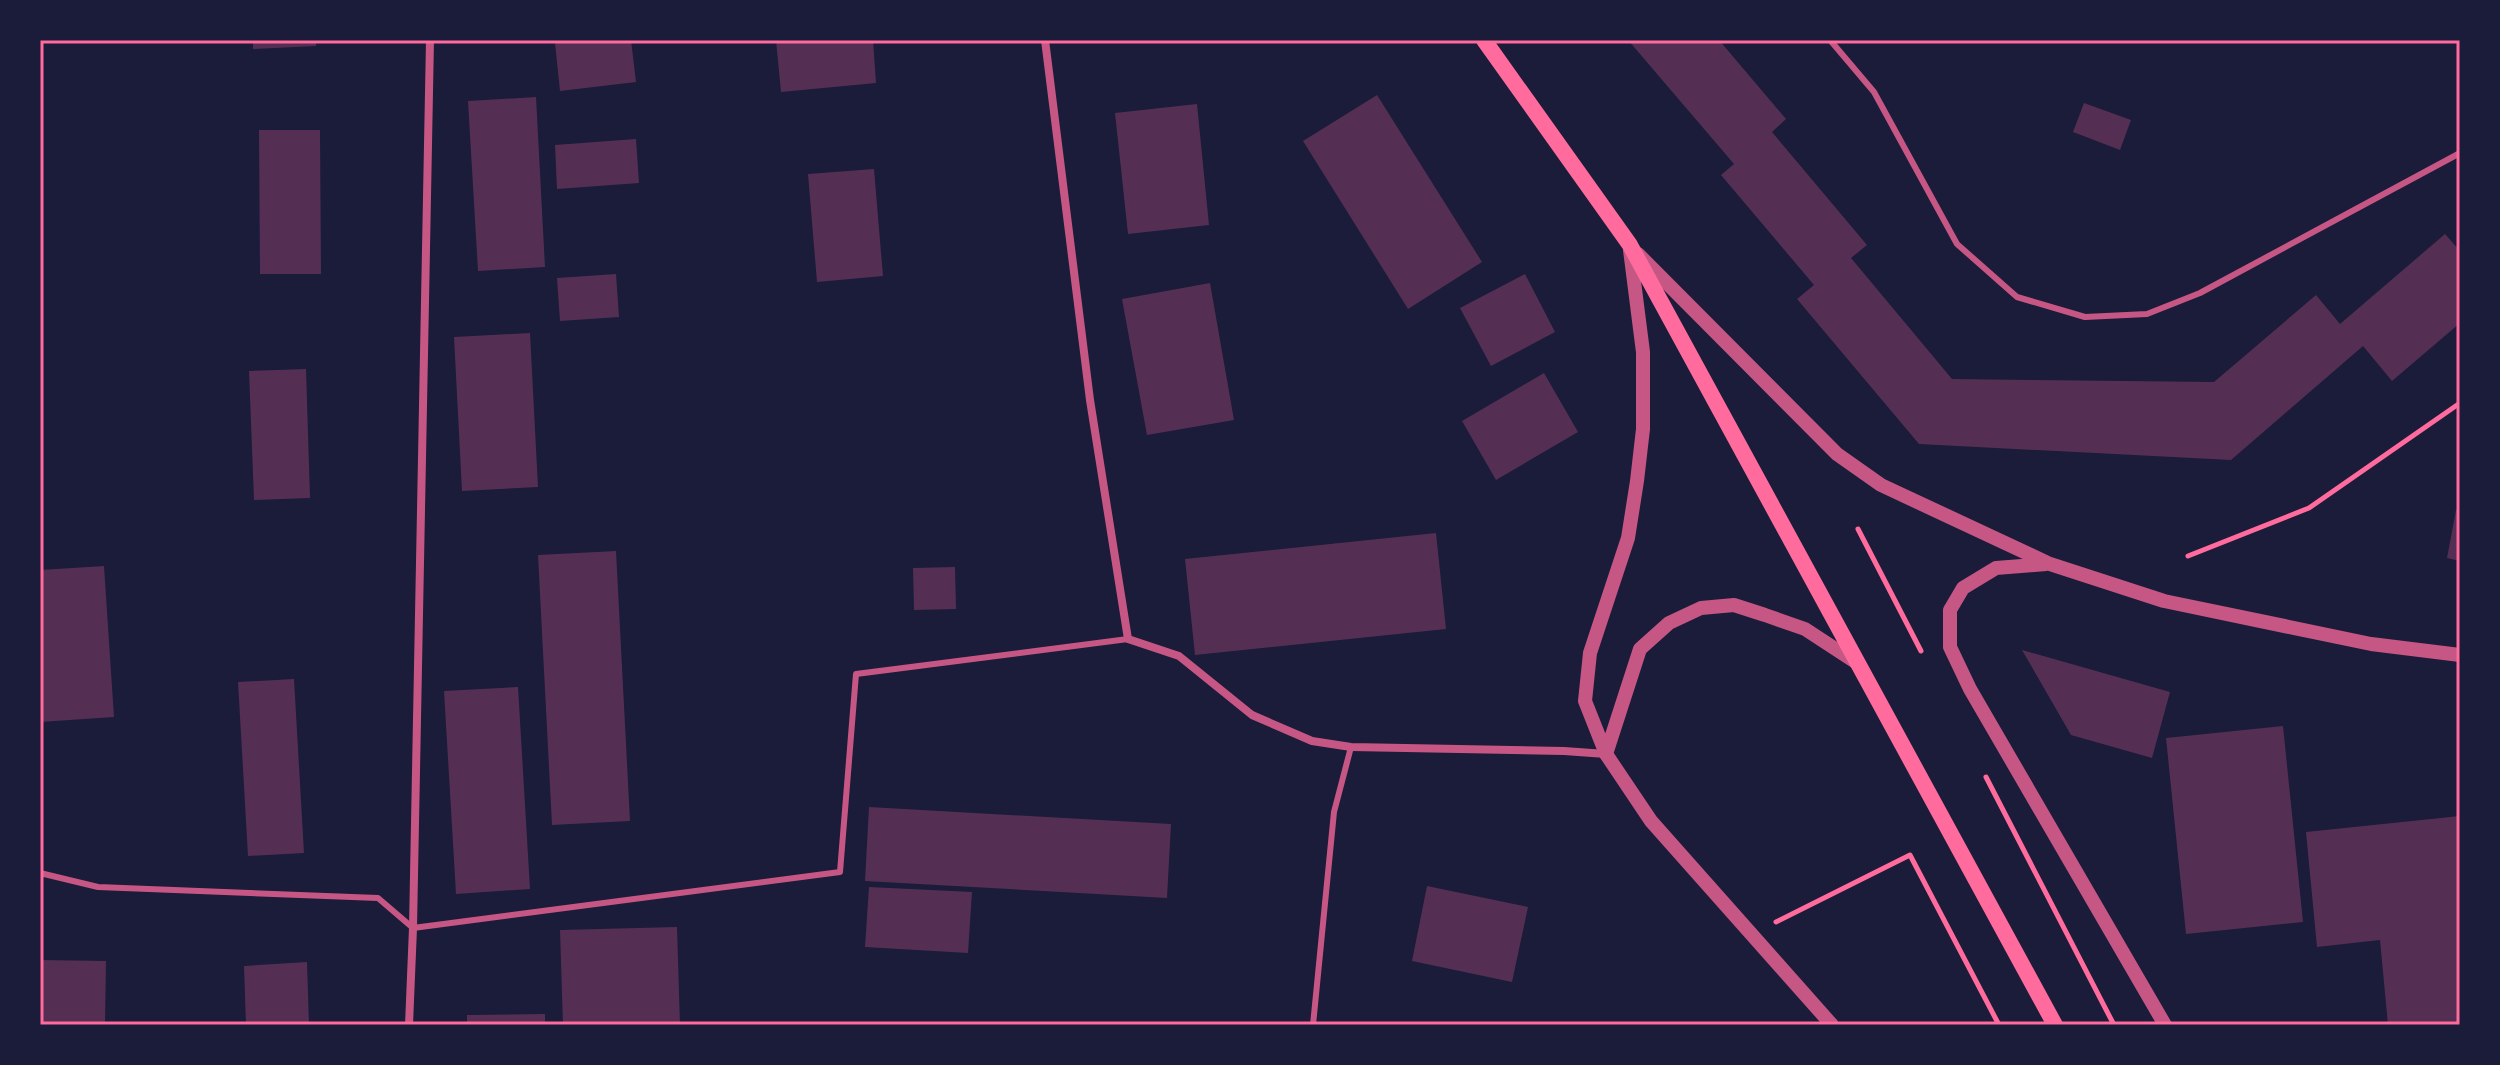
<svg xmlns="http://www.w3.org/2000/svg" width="2500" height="1065" font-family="Roboto,sans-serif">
  <rect width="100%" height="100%" fill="#1b1b3a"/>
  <!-- building -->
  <path fill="#542f53" d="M 253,40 L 316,40 L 316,46 L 253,49 Z
    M 585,40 L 631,40 L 636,82 L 560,91 L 555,43 Z
    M 776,40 L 873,40 L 876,83 L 781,92 Z
    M 1628,40 L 1719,40 L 1786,119 L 1772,132 L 1867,245 L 1851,258 L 1952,379 L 2214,382 L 2316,295 L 2340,324 L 2445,234 L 2460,251 L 2460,323 L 2392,381 L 2363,346 L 2231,460 L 1919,444 L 1797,299 L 1814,285 L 1721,175 L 1734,164 Z
    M 1377,95 L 1482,262 L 1408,309 L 1303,141 Z
    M 536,97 L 545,267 L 478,271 L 468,101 Z
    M 2084,103 L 2131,120 L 2120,150 L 2073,132 Z
    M 1197,104 L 1209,225 L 1128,234 L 1115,113 Z
    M 259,130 L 320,130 L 321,274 L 260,274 Z
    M 636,139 L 639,183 L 557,189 L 555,145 Z
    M 874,169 L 883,276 L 817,282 L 808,174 Z
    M 616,274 L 619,317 L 560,321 L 557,278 Z
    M 1525,274 L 1555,332 L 1491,366 L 1460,308 Z
    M 1210,283 L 1234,420 L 1147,435 L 1122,299 Z
    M 530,333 L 538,487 L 462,491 L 454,337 Z
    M 306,369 L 310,498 L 254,500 L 249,371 Z
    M 1544,373 L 1578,432 L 1496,480 L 1462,421 Z
    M 2456,510 L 2460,511 L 2460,561 L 2447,558 Z
    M 1436,533 L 1446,629 L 1195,655 L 1185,559 Z
    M 616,551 L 630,821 L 552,825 L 538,555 Z
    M 104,566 L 114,717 L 40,722 L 40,570 Z
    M 955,567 L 956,609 L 914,610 L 913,568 Z
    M 2022,650 L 2170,692 L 2152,758 L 2071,735 Z
    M 294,679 L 304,853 L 248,856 L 238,682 Z
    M 518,687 L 530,889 L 456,894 L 444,691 Z
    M 2283,726 L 2303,922 L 2186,934 L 2166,738 Z
    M 869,807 L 1171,824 L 1167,898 L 865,881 Z
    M 2460,816 L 2460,1025 L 2388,1025 L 2380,940 L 2317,947 L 2306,832 Z
    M 1427,886 L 1528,907 L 1512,982 L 1412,961 Z
    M 869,887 L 972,892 L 968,953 L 865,947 Z
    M 677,927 L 680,1025 L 563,1025 L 560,930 Z
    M 40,960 L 106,961 L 105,1025 L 40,1025 Z
    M 307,962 L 309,1025 L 246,1025 L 244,966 Z
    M 545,1014 L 545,1025 L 467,1025 L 467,1015 Z"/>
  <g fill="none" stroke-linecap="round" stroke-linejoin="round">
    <!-- path -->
    <path stroke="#ff6b9d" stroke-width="5" d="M 1858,529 L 1921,651
      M 2188,556 L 2309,508 L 2460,403
      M 1986,777 L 2114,1025
      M 1776,922 L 1910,855 L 1999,1025"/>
    <!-- service -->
    <path stroke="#c65784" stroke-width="6" d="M 1830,40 L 1874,92 L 1957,244 L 2017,297 L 2085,317 L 2147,314 L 2200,293 L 2460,153
      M 40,873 L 98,887 L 378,898 L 413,928 L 840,872 L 856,674 L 1128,639
      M 1313,1025 L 1334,812 L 1351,747"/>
    <!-- minor -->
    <path stroke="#c65784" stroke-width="8" d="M 1045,40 L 1090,400 L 1128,639 L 1179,656 L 1252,715 L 1312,741 L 1351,747 L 1564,751 L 1606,754
      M 409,1025 L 413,928 L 430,40"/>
    <!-- tertiary -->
    <path stroke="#c65784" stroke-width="14" d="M 1630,250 L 1643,352 L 1643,429 L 1637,481 L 1628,538 L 1590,653 L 1585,701 L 1606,754 L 1651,821 L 1832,1025
      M 1638,254 L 1837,454 L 1881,485 L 2050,564 L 2164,601 L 2371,644 L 2460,655
      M 2046,564 L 1996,568 L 1963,588 L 1950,610 L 1950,647 L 1970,689 L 2165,1025
      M 1606,754 L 1640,649 L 1669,623 L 1701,608 L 1734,605 L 1765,615 L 1805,629 L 1857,663"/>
    <!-- secondary -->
    <path stroke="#ff6b9d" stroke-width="16" d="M 1484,40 L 1630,245 L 2055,1025"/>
  </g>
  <!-- border -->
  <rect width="2500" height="1065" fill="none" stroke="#1b1b3a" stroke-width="84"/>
  <rect x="42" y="42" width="2416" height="981" fill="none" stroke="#ff6b9d" stroke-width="3"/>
</svg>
